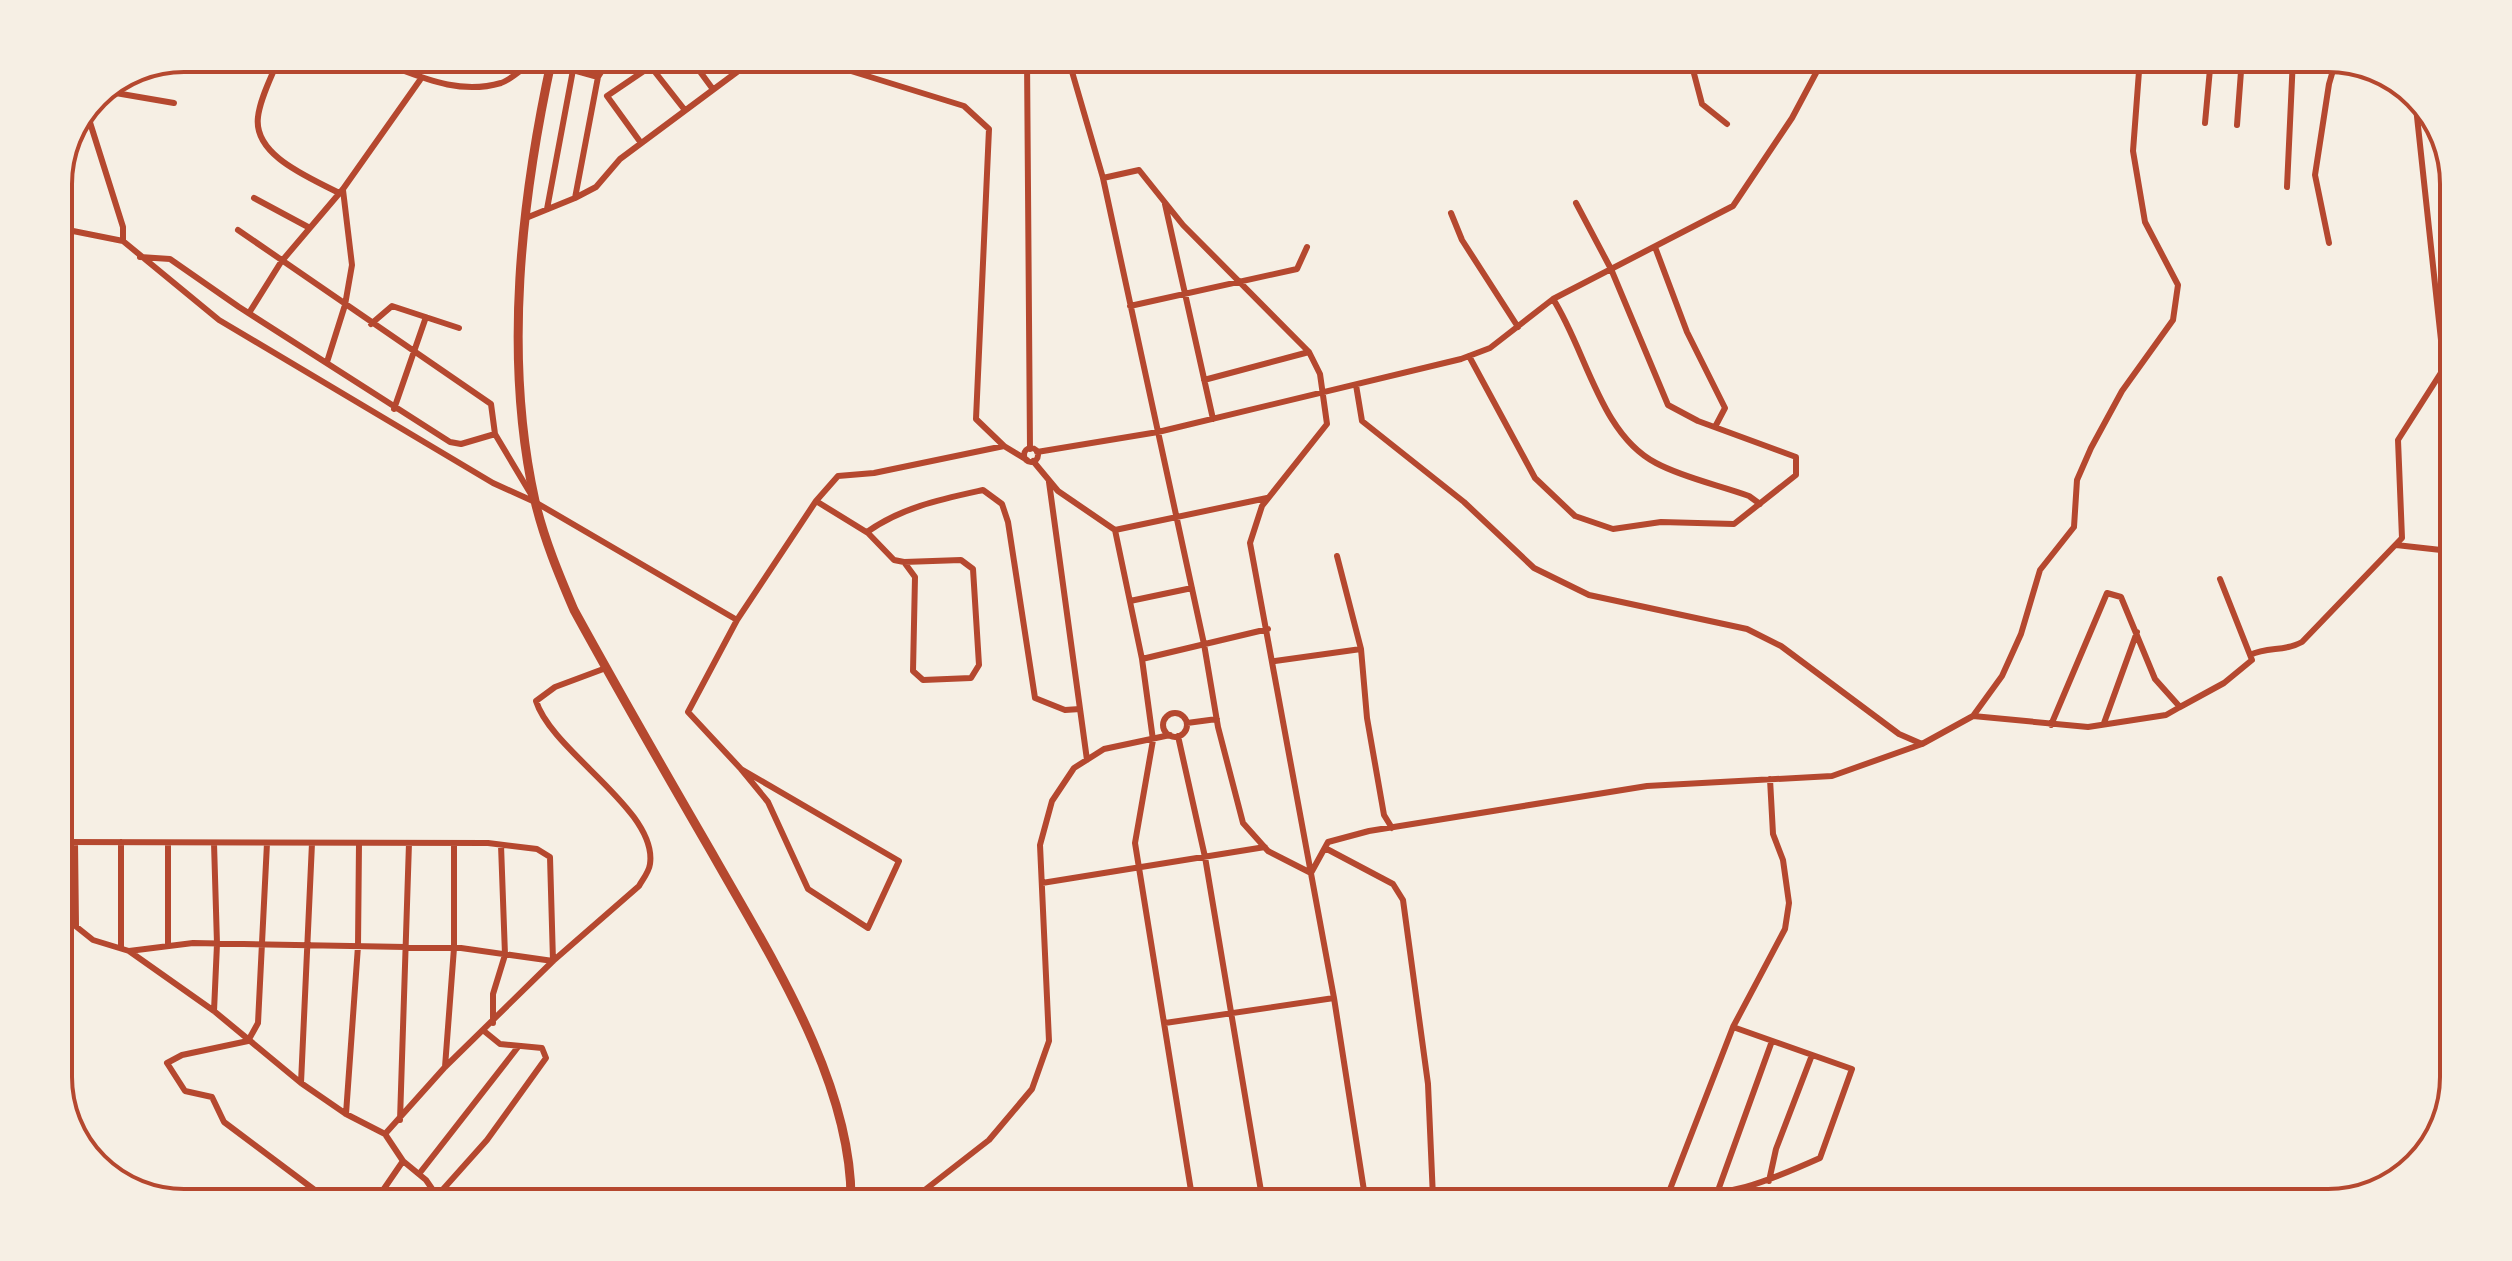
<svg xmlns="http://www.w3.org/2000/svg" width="2512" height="1261" font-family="'Golos Text',sans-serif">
  <rect width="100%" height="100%" fill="#f6efe4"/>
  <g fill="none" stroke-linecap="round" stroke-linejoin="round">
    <!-- minor -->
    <path stroke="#b5482f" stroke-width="6" d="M 279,58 C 272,76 260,98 258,117 C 253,156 311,178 339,193
      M 369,58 C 412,72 453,97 501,83 C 513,79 526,65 537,58
      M 644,58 L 684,109
      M 690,58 L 712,88
      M 739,58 L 745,66 L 799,58
      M 809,58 L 964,106 L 989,129 L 976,419 L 1004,446 L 1027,460
      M 1027,58 L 1030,449
      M 1068,58 L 1103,178 L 1204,644 L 1218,727 L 1243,823 L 1268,851 L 1311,873 L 1328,842 L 1369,831 L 1647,786 L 1832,776 L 1922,744 L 1973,716 L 2088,727 L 2166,715 L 2180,707 L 2155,679 L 2121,597 L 2107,593 L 2051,725
      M 573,70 L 598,77
      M 104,91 L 174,103
      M 87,113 L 123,227 L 123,241
      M 2205,123 L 2211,58
      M 1727,124 L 1702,104 L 1692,66 L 1800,71 L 1819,64
      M 2237,125 L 2242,58
      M 641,143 L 607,96 L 663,58
      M 1103,178 L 1139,170 L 1183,225 L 1309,352 L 1320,374 L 1327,424 L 1262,506 L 1250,543 L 1334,998 L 1365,1197 L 1355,1203
      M 2287,187 L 2293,58
      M 254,198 L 308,227
      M 575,198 L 596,187 L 620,159 L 745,66
      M 1165,204 L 1213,419
      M 547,209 L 573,70 L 552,58
      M 1451,213 L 1462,240 L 1518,327
      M 526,218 L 575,198 L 598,77 L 610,58
      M 58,228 L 123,241 L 219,320 L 493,483 L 535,502 L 737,620 L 816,501 L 838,476 L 874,473 L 1004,446
      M 238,230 L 491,404 L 495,434 L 532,496
      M 2329,243 L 2315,175 L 2329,84 L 2336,60
      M 1655,247 L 1687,332 L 1725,408 L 1715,427
      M 140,257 L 170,259 L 239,307 L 450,442 L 461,444 L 495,434
      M 1553,299 C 1586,350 1600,434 1656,463 C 1684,478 1719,485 1749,496 L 1760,504
      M 1130,306 L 1297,269 L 1307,247
      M 249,313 L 281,262 L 343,189 L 420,80
      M 371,324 L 392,306 L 459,328
      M 1469,356 L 1535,478 L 1575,516 L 1613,529 L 1661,522 L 1734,524 L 1796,475 L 1796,457 L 1698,421 L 1668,405 L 1611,269 L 1576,203
      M 327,362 L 345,305 L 352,265 L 343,190
      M 1204,380 L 1309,352
      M 1356,385 L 1362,421 L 1464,502 L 1534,568 L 1589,595 L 1747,629 L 1781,646 L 1899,734 L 1922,744
      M 394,409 L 426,317
      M1024 455a7 7 0 1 1 14 0a7 7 0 1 1-14 0Z
      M 1037,452 L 1158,432 L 1461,359 L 1490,348 L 1553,299 L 1733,206 L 1792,118 L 1824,58
      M 1033,461 L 1058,491 L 1115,530 L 1142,659 L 1153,740 L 1135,843 L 1193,1203
      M 1049,482 L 1087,760
      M 816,501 L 868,533 L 894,560 L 904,562 L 915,577 L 913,671 L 923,680 L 971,678 L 979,665 L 973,569 L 961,560 L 904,562
      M 1115,530 L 1267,498
      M 867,532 C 902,507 942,499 983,490 L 1002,504 L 1008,522 L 1035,698 L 1065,710 L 1080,709
      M 2396,545 L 2441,550 L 2454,545
      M 1337,556 L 1361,649 L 1367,718 L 1384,815 L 1392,828
      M 1130,601 L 1192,588
      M 737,620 L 688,712 L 741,769 L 899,861 L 868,928 L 808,889 L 768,802 L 741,769
      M 2250,655 C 2268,646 2284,652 2302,642 L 2402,538 L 2398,440 L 2444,368 L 2415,98
      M 1142,659 L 1268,629
      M 1275,661 L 1361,649
      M 2180,707 L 2224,683 L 2252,660 L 2220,579
      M1163 725a12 12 0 1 1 24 0a12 12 0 1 1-24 0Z
      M 1973,716 L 2002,676 L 2021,634 L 2040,570 L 2074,527 L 2077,480 L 2091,448 L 2122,391 L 2173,320 L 2178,285 L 2145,222 L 2133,151 L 2140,58
      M 1187,723 L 1217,719
      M 2104,723 L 2137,632
      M 1178,736 L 1205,857 L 1263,1203
      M 58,842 L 488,843 L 537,849 L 550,857 L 553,961 L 461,948 L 193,943 L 129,951
      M 75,842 L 76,926
      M 267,843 L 258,1023 L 248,1041 L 182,1055 L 167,1063 L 185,1091 L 212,1097 L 224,1122 L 320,1194 L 379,1196 L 403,1161 L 426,1180 L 437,1196 L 435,1203
      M 1325,848 L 1393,884 L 1403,900 L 1428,1084 L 1433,1198 L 1423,1203
      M 1042,883 L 1265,847
      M 58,912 L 93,940 L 129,951 L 214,1011 L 301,1083 L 346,1114 L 385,1134 L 445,1067 L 553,961 L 639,886 C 643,879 649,872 650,864 C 658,810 552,752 536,701 L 555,687 L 606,668
      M 168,946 L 168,843
      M 121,948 L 121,842
      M 214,1011 L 217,944 L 214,843
      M 493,1023 L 493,994 L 505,955 L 501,845
      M 1165,1023 L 1334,998
      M 445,1067 L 454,948 L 454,843
      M 301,1083 L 312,843
      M 346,1114 L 358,946 L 359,843
      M 400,1120 L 409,843
      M 385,1134 L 403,1161
      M 419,1174 L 518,1047
      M 1769,1181 L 1776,1149 L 1812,1055
      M 437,1196 L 487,1140 L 546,1058 L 542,1048 L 500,1044 L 484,1031
      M 1716,1196 L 1772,1041
      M 1667,1197 C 1731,1196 1762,1184 1820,1158 L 1852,1069 L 1733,1027
      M 908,1203 L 989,1140 L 1032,1089 L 1049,1041 L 1040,845 L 1052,801 L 1074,768 L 1104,749 L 1170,735
      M 1660,1203 L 1667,1197 L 1733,1027 L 1785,929 L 1789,903 L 1783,860 L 1773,834 L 1770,779"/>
    <!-- primary -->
    <path stroke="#b5482f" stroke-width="9" d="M 552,58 C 521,200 503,357 535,501 C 544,539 559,575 574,610 C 619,692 665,772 712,853 C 769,954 853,1083 851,1203"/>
  </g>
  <!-- crop -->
  <path d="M0 0H2512V1261H0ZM184 72H2328A112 112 0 0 1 2440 184V1077A112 112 0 0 1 2328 1189H184A112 112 0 0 1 72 1077V184A112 112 0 0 1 184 72Z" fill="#f6efe4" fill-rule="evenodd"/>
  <path fill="none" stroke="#b5482f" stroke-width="4" d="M184 72H2328A112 112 0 0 1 2440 184V1077A112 112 0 0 1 2328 1189H184A112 112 0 0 1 72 1077V184A112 112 0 0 1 184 72Z"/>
</svg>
